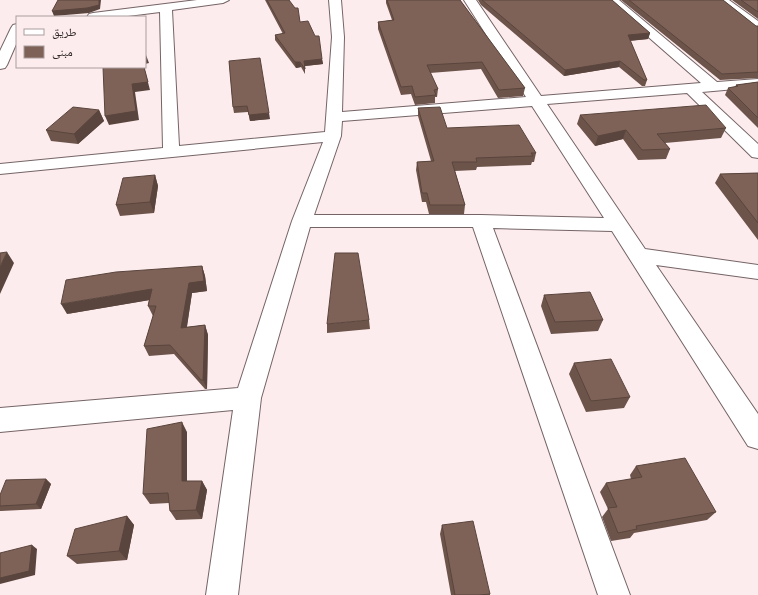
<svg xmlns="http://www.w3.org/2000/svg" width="758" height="595" font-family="Inter,'Noto Naskh Arabic',sans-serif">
  <rect width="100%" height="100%" fill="#fdecee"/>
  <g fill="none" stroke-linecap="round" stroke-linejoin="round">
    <defs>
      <path id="minor" d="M 197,0 L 229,0 L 223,3 L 172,10 L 179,146 L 325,132 L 332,37 L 329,0 L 341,0 L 344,37 L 342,112 L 526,97 L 464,0 L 476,0 L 541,96 L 701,83 L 606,0 L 619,0 L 717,82 L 758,79 L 758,87 L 702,92 L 758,144 L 758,158 L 752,157 L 687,93 L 547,104 L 645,249 L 758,265 L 758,279 L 656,265 L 758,414 L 758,449 L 748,446 L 612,231 L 493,228 L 630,595 L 598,595 L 473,227 L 310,227 L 261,398 L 238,595 L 206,595 L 233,410 L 0,432 L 0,408 L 238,388 L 292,221 L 323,142 L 0,174 L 0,164 L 163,148 L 160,12 L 120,17 L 87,17 L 89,14 L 93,13 ZM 532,106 L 604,218 L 481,215 L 314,215 L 341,136 L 342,121 Z
        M 716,0 L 729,0 L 758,21 L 758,31 L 754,30 Z
        M 17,24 L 17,42 L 7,65 L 5,68 L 0,69 L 0,51 L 11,28 L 13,25 Z"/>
    </defs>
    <!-- minor casing -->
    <use href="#minor" stroke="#756466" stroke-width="2"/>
    <!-- minor -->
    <use href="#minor" fill="#fff" fill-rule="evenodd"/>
  </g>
  <!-- wall -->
  <path fill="#6d544b" d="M 265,0 L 289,0 L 300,22 L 322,59 L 323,64 L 305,66 L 305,74 L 301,67 L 296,68 L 275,40 L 275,35 L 283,34 Z
    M 386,0 L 460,0 L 525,88 L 523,96 L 498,98 L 481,69 L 430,73 L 438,89 L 437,97 L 435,97 L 435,103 L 415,105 L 411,94 L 401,95 L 378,29 L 378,22 L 392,20 L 386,3 Z
    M 478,0 L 612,0 L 650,33 L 648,39 L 630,41 L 647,80 L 645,86 L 642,86 L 619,67 L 564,76 L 481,5 Z
    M 621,0 L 723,0 L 756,26 L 758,26 L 758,78 L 720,80 Z
    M 732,0 L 758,0 L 758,19 Z
    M 229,61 L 270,119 L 250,121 L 248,112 L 234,113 L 233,107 Z
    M 758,82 L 758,128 L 725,95 L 728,88 L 735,87 L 736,85 Z
    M 418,108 L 447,128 L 536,153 L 534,162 L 532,162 L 531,165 L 477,167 L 476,170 L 455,171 L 465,205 L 464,214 L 429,214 L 426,202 L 422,202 L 416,170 L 417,162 L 431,161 L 418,116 Z
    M 99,110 L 104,121 L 78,144 L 51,141 L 46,130 Z
    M 580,115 L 726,128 L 721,138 L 665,143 L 670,149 L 666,159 L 638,160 L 623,139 L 595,146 L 577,124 Z
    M 758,173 L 758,240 L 715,183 L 720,174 Z
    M 155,175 L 158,186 L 154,213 L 120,216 L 116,205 Z
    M 202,266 L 205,276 L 207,291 L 192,293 L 187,327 L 205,325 L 208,335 L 207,389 L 205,389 L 174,354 L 149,356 L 144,346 L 153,316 L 148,306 L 149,300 L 67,314 Z
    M 544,295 L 603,320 L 598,331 L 551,334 L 541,306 Z
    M 369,320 L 370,329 L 327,333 L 327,324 Z
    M 574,363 L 630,397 L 624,408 L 586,412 L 569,374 Z
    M 187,432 L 187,481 L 202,481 L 207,490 L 202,519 L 176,520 L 170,511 L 169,503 L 150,504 L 143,494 Z
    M 636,466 L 716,512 L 707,520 L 634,533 L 630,538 L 611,541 L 602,517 L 608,509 L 600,492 L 606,483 L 631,479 L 630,475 Z
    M 46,479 L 51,484 L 41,509 L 1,511 L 0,511 L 0,495 Z
    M 127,516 L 134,525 L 127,560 L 77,564 L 67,556 Z
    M 442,525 L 490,594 L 490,595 L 451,595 L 440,534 Z"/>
  <!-- shaded-wall -->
  <path fill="#59453d" d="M 99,0 L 101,0 L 100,9 L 89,13 L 54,16 L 52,11 Z
    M 650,33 L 648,39 L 626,41 L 628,35 Z
    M 146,55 L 149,63 L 145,64 L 145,56 Z
    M 322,59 L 323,64 L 305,66 L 305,74 L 304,61 Z
    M 620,61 L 619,67 L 564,76 L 565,70 Z
    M 295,62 L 300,62 L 301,67 L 296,68 Z
    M 144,67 L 150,90 L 135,92 L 139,120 L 109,125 L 105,116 L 132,84 Z
    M 99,110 L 104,121 L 78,144 L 74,134 Z
    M 269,113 L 270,119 L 250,121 L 249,115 Z
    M 626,130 L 623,139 L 595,146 L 598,136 Z
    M 155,175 L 158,186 L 154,213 L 150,202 Z
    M 7,252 L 14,263 L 0,294 L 0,267 Z
    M 202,266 L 205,276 L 207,291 L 192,293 L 185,338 L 181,328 L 189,283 Z
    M 152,289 L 156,299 L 67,314 L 61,304 Z
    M 205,325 L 208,335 L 207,389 L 203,380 Z
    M 182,422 L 187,432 L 187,491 L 182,481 Z
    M 46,479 L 51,484 L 41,509 L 36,504 Z
    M 202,481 L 207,490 L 202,519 L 196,510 Z
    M 127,516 L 134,525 L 127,560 L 119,551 Z
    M 32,545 L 37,549 L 35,575 L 0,584 L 0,578 Z"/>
  <!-- building -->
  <path fill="#7f6257" stroke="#59453d" d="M 58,0 L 99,0 L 99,5 L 87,8 L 52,11 Z
    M 267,0 L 289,0 L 295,8 L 298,8 L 300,22 L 308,21 L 315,36 L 319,36 L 322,59 L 304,61 L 305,69 L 300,62 L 295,62 L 275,35 L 285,33 Z
    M 387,0 L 460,0 L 525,88 L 499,90 L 482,62 L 427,65 L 438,89 L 434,90 L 436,95 L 415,97 L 412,86 L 401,87 L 378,22 L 394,20 Z
    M 482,0 L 612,0 L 650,33 L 628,35 L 647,80 L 644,80 L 620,61 L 565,70 Z
    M 629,0 L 723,0 L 756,26 L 758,26 L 758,72 L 722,74 Z
    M 741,0 L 758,0 L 758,12 Z
    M 260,58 L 269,113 L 249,115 L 247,106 L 233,107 L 229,61 Z
    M 103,67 L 144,67 L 148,82 L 132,84 L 136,111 L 105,116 Z
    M 758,82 L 758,118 L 728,88 L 738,86 L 736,85 Z
    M 706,105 L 726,128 L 657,134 L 670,149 L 642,150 L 626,130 L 598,136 L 580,115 Z
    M 73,107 L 99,110 L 74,134 L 46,130 Z
    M 440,107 L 447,128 L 519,125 L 536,153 L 531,153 L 533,156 L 476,158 L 477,162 L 452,162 L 465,205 L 430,205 L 427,193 L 422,193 L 417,162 L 434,161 L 418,108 Z
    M 758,173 L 758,223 L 720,174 Z
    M 155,175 L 150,202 L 116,205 L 123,178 Z
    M 7,252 L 0,267 L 0,253 Z
    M 335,253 L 358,253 L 369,320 L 327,324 Z
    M 202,266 L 204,281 L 189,283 L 181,328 L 205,325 L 203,380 L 201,380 L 170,345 L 144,346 L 156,306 L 148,306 L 152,289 L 61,304 L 66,280 L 116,272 Z
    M 590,292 L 603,320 L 555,322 L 544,295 Z
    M 611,359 L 630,397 L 591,401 L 574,363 Z
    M 182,422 L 182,481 L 202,481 L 196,510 L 170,511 L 168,493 L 143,494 L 147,429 Z
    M 685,458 L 716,512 L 636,526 L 637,529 L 618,533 L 608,508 L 617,507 L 606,483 L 642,477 L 636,466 Z
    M 46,479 L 36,504 L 0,506 L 0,495 L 6,480 Z
    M 127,516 L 119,551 L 67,556 L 75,529 Z
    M 473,521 L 490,594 L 479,595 L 455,595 L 442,525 Z
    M 32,545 L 29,571 L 0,578 L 0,553 Z"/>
  <!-- legend -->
  <rect x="16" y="16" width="130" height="52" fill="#fdecee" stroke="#aa9d9e"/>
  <rect x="24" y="29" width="20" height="6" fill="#ffffff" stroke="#aa9d9e"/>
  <text x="52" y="36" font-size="12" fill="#2e2627">طريق</text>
  <rect x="24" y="46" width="20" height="12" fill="#7f6257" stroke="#aa9d9e"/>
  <text x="52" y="56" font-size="12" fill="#2e2627">مبنى</text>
</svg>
